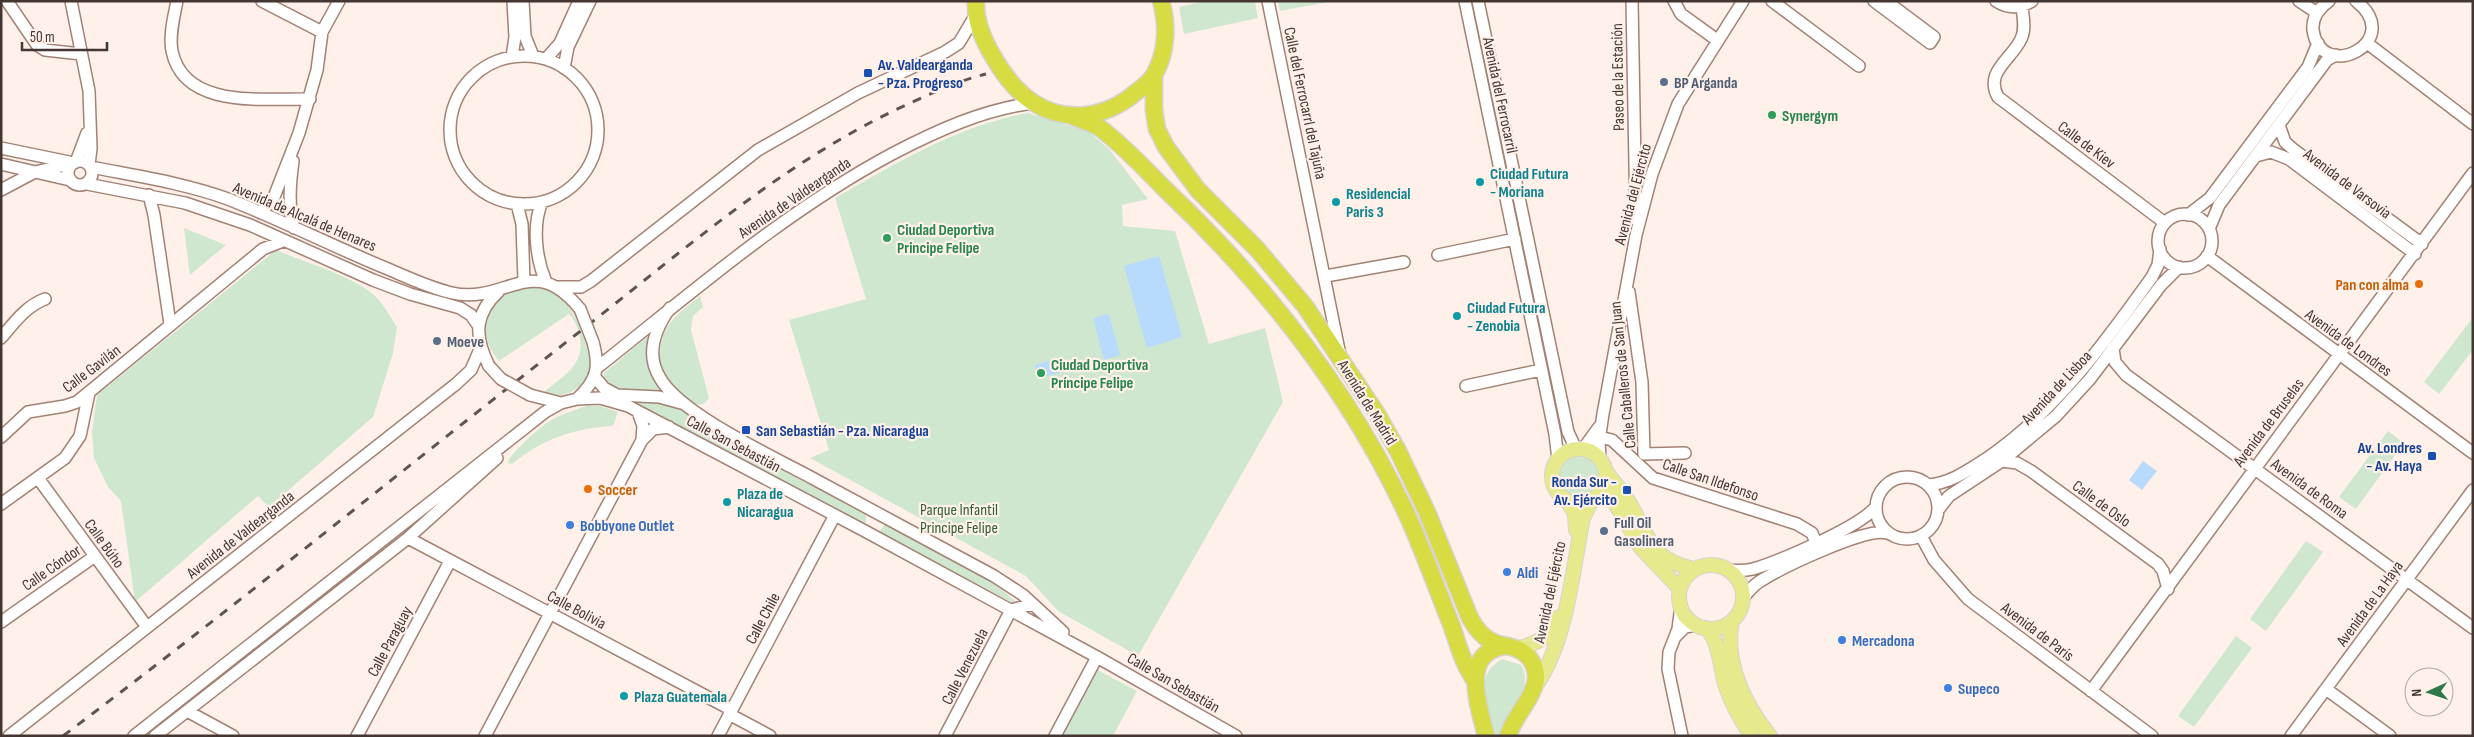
<svg xmlns="http://www.w3.org/2000/svg" width="2474" height="737" font-family="'Sofia Sans Condensed',sans-serif">
  <rect width="100%" height="100%" fill="#fff0ea"/>
  <!-- green -->
  <path fill="#cfe7cf" d="M 1206,1 L 1255,1 L 1258,18 L 1184,34 L 1179,7 Z
    M 1278,1 L 1334,1 L 1280,11 Z
    M 1028,113 L 1088,131 L 1109,149 L 1148,199 L 1122,205 L 1123,226 L 1175,231 L 1209,344 L 1265,328 L 1283,402 L 1138,656 L 1058,611 L 1026,576 L 810,458 L 829,450 L 789,320 L 866,299 L 835,198 C 896,163 959,125 1028,113 Z
    M 184,228 L 226,245 L 190,275 Z
    M 276,250 C 302,261 348,275 369,291 C 382,300 389,315 397,327 L 393,353 L 373,417 L 269,507 L 258,496 L 135,602 L 121,501 L 108,487 L 94,458 L 92,432 L 97,395 Z
    M 529,286 C 563,288 575,312 585,341 C 587,349 592,358 590,367 C 586,389 563,401 544,392 C 562,377 585,365 580,338 C 578,328 576,322 569,314 L 499,361 C 471,329 490,292 529,286 Z
    M 700,296 L 703,307 L 693,316 L 691,330 L 709,398 L 705,403 L 699,405 C 687,399 672,391 665,378 C 657,363 659,340 668,326 C 676,314 689,305 700,296 Z
    M 2473,317 L 2473,350 L 2439,394 L 2424,382 Z
    M 647,337 L 649,338 L 656,382 L 664,393 C 643,389 616,396 603,377 L 604,373 Z
    M 635,400 L 658,400 L 680,408 L 866,514 L 866,522 L 861,524 L 634,404 Z
    M 587,406 L 600,406 L 618,412 L 613,426 C 575,428 542,439 512,464 L 508,463 C 510,453 540,427 550,421 C 561,414 575,410 587,406 Z
    M 2388,431 L 2404,443 L 2356,509 L 2339,497 Z
    M1559 476a20 20 0 1 1 40 0a20 20 0 1 1-40 0Z
    M 884,522 L 992,581 L 1023,608 L 878,533 L 884,526 Z
    M 2306,541 L 2323,552 L 2266,631 L 2250,619 Z
    M 2236,636 L 2252,648 L 2194,727 L 2178,716 Z
    M 1502,659 L 1521,665 C 1535,689 1507,712 1500,736 L 1492,736 C 1486,708 1472,676 1502,659 Z
    M 1096,669 L 1137,691 L 1113,736 L 1060,736 Z"/>
  <!-- water -->
  <path fill="#b8dafd" d="M 1159,256 L 1182,337 L 1147,348 L 1124,266 Z
    M 1109,314 L 1120,355 L 1104,360 L 1093,318 Z
    M 1063,357 L 1067,371 L 1039,378 L 1035,365 Z
    M 2143,461 L 2157,471 L 2142,490 L 2129,480 Z"/>
  <g fill="none" stroke-linecap="round" stroke-linejoin="round">
    <defs>
      <path id="minor" d="M 7,1 L 37,45 L 45,50 L 81,54
        M 71,1 L 89,91 L 91,148 L 89,165
        M 177,1 C 174,16 169,36 172,51 C 184,110 265,98 310,99
        M 262,1 L 322,32
        M 523,1 L 525,36 L 533,56
        M 1268,1 L 1340,355
        M 1465,1 L 1555,434 L 1558,460
        M 1478,1 L 1568,432 L 1576,449
        M 1632,1 L 1636,220
        M 1674,1 L 1681,14 L 1717,40
        M 1772,1 L 1859,66
        M 1874,1 L 1930,43 L 1934,37 L 1886,1
        M 1996,1 C 2008,9 2019,9 2032,1
        M 2299,1 L 2317,13
        M 2329,1 C 2319,8 2312,18 2313,30 C 2321,85 2407,41 2356,1
        M 2022,7 C 2023,17 2026,29 2021,39 C 2012,59 1984,72 1998,97 L 2165,223
        M 2367,43 L 2473,124
        M450 130a74 74 0 1 1 148 0a74 74 0 1 1-148 0Z
        M 512,57 L 515,37 L 513,1
        M 546,59 L 560,43 L 579,1
        M 564,68 L 568,47 L 590,1
        M 2279,125 L 2285,142 L 2294,150 L 2422,244
        M 1,148 L 69,162
        M 2256,156 L 2271,152 L 2289,159 L 2415,254
        M68 173a12 12 0 1 1 24 0a12 12 0 1 1-24 0Z
        M 293,161 C 290,183 288,206 294,228
        M 76,162 L 87,133
        M 1,164 L 70,180
        M 91,167 C 136,176 184,183 228,199 C 282,220 334,247 388,269 C 409,278 430,288 452,293 C 507,305 532,250 580,309
        M 87,184 L 185,203 L 250,225 L 373,280 L 410,294 L 460,308 L 471,315 L 478,325
        M 1,190 L 35,172 L 73,163
        M 149,195 L 154,215 L 170,324
        M 542,202 C 532,225 536,259 546,282
        M 517,204 L 522,224 L 524,281
        M 261,213 L 274,197 L 299,133 L 317,70 L 322,32 L 339,1
        M2158 241a27 27 0 1 1 54 0a27 27 0 1 1-54 0Z
        M 2188,215 L 2210,198 L 2308,67 L 2318,43
        M 2209,229 L 2219,205 L 2327,60 L 2336,55
        M 1438,255 L 1515,239
        M 2207,256 L 2473,453
        M 1326,276 L 1404,262
        M 558,287 L 581,287 L 591,281 L 758,150 L 858,93 L 945,52 L 959,43 L 975,16
        M 1629,292 L 1642,382 L 1644,454 L 1685,453
        M 670,308 C 655,329 645,354 660,378 C 681,415 774,457 814,479 C 874,511 934,544 994,576 L 1023,595 L 1063,632
        M 1,338 C 14,323 26,306 45,299
        M 2113,348 L 2115,362 L 2126,375 L 2473,628
        M 489,366 C 474,336 474,314 499,291
        M 598,367 C 694,291 784,212 892,154 C 936,131 984,109 1034,103
        M 594,376 L 604,388 L 617,395 L 659,397 L 681,403
        M 1466,386 L 1541,370
        M 530,395 L 561,403 L 577,399 L 600,398 L 628,406 L 863,530 L 1097,657 L 1236,736
        M 577,399 C 597,380 600,368 593,342
        M 638,412 L 643,426 L 642,440
        M 1,437 L 28,412 L 65,406 L 77,402 L 263,249 L 283,241
        M 1599,437 L 1612,440 L 1653,478 L 1797,524 L 1812,533 L 1816,543
        M 1583,449 L 1599,427
        M 1600,459 L 1599,441 L 1603,414 L 1636,235 L 1652,174 L 1678,104 L 1743,1
        M 2002,461 L 2017,463 L 2031,471 L 2158,564 L 2163,571 L 2168,589
        M1876 508a31 31 0 1 1 62 0a31 31 0 1 1-62 0Z
        M 38,478 L 147,627
        M 1928,485 C 1951,483 1967,471 1986,459 C 2055,412 2104,344 2152,277 L 2158,265 L 2160,249
        M 1,504 L 65,458 L 80,436 L 89,393
        M 1938,510 L 1949,496 L 2002,461 L 2056,416 L 2090,379 L 2161,285 L 2179,267
        M 1921,536 L 1934,560 L 1968,599 L 2152,736
        M 408,538 L 732,710
        M 1730,570 C 1738,571 1745,571 1753,569 C 1780,561 1857,528 1875,508
        M 1743,598 C 1749,591 1754,584 1762,580 C 1783,567 1866,527 1887,533
        M 1681,606 L 1678,629 L 1669,652 L 1668,669 L 1682,736
        M 1,622 L 95,556
        M 1676,636 L 1685,627 L 1696,625
        M 2326,689 L 2390,736
        M 2091,691 L 2473,173
        M 187,711 L 233,736
        M 729,714 L 770,736
        M 9,736 L 456,384 L 471,370 L 480,349
        M 134,736 L 545,412 L 561,403
        M 155,736 L 408,538 L 497,458
        M 357,736 L 450,561
        M 485,736 L 642,440 L 653,429 L 669,427
        M 718,736 L 835,515
        M 945,736 L 1011,610 L 1033,604
        M 1055,736 L 1097,657
        M 2291,736 L 2473,490"/>
      <path id="major" d="M1552 476a27 27 0 1 1 54 0a27 27 0 1 1-54 0Z
        M 1606,471 C 1612,481 1621,489 1627,499 C 1650,534 1646,558 1693,569
        M 1599,495 L 1605,494 L 1612,498 L 1641,548 L 1680,589
        M 1567,500 L 1575,514 L 1576,530
        M1679 597a32 32 0 1 1 64 0a32 32 0 1 1-64 0Z
        M 1732,621 C 1724,662 1744,704 1770,736
        M 1706,628 C 1720,641 1720,669 1726,687 C 1732,704 1741,721 1752,736
        M 1518,649 C 1534,643 1556,637 1559,617
        M 1534,688 C 1567,644 1572,572 1583,518 L 1592,500"/>
      <path id="highway" d="M 976,1 C 975,22 983,40 994,58 C 1004,75 1016,92 1034,103 C 1067,124 1107,117 1135,93 C 1142,88 1150,82 1154,75 C 1167,53 1168,25 1161,1
        M 1154,76 L 1154,110 L 1157,129 L 1166,147 L 1198,190 L 1257,249 L 1305,306 L 1377,414 L 1398,451 L 1427,512 L 1470,618 C 1475,627 1481,636 1491,641 C 1499,646 1509,645 1517,649 C 1532,655 1540,672 1534,687 C 1528,705 1513,718 1508,736
        M 1072,116 C 1081,120 1092,123 1100,128 C 1124,146 1145,169 1166,190 C 1266,285 1351,392 1409,519 C 1424,553 1437,589 1451,624 C 1458,644 1463,665 1476,682
        M 1486,736 C 1479,706 1459,653 1505,646"/>
    </defs>
    <!-- minor casing -->
    <use href="#minor" stroke="#a38274" stroke-width="14"/>
    <!-- major casing -->
    <use href="#major" stroke="#d6d3d1" stroke-width="16"/>
    <!-- highway casing -->
    <use href="#highway" stroke="#d6d3d1" stroke-width="19"/>
    <!-- minor -->
    <use href="#minor" stroke="#fff" stroke-width="11"/>
    <!-- major -->
    <use href="#major" stroke="#e6ea8d" stroke-width="14"/>
    <!-- highway -->
    <use href="#highway" stroke="#d6dc41" stroke-width="16"/>
    <!-- rail -->
    <path stroke="#61534d" stroke-width="3" stroke-dasharray="9 9" stroke-linecap="butt" d="M 63,736 C 237,605 406,467 578,333 C 683,251 784,161 906,105 C 932,93 958,81 986,74"/>
    <defs>
      <path id="minor-bridge" d="M 580,309 L 593,342
        M 489,366 L 501,379 L 530,395"/>
    </defs>
    <!-- minor-bridge casing -->
    <use href="#minor-bridge" stroke="#a38274" stroke-width="14" stroke-linecap="butt"/>
    <!-- minor-bridge -->
    <use href="#minor-bridge" stroke="#fff" stroke-width="11"/>
  </g>
  <!-- markers -->
  <g fill="#1a4fb4" stroke="#fff0ea" stroke-width="2">
    <rect x="863" y="68" width="10" height="10" rx="2.5"/>
    <rect x="741" y="425" width="10" height="10" rx="2.5"/>
    <rect x="2427" y="451" width="10" height="10" rx="2.5"/>
    <rect x="1622" y="485" width="10" height="10" rx="2.5"/>
  </g>
  <g fill="#5c6f8a" stroke="#fff0ea" stroke-width="2">
    <circle cx="1664" cy="82" r="5"/>
    <circle cx="437" cy="341" r="5"/>
    <circle cx="1604" cy="531" r="5"/>
  </g>
  <g fill="#2e9e5b" stroke="#fff0ea" stroke-width="2">
    <circle cx="1772" cy="115" r="5"/>
    <circle cx="887" cy="238" r="5"/>
    <circle cx="1041" cy="373" r="5"/>
  </g>
  <g fill="#0f9aa8" stroke="#fff0ea" stroke-width="2">
    <circle cx="1480" cy="182" r="5"/>
    <circle cx="1336" cy="202" r="5"/>
    <circle cx="1457" cy="316" r="5"/>
    <circle cx="727" cy="502" r="5"/>
    <circle cx="624" cy="696" r="5"/>
  </g>
  <g fill="#e8710a" stroke="#fff0ea" stroke-width="2">
    <circle cx="2419" cy="284" r="5"/>
    <circle cx="588" cy="489" r="5"/>
  </g>
  <g fill="#3f7fe0" stroke="#fff0ea" stroke-width="2">
    <circle cx="570" cy="525" r="5"/>
    <circle cx="1507" cy="572" r="5"/>
    <circle cx="1842" cy="640" r="5"/>
    <circle cx="1948" cy="688" r="5"/>
  </g>
  <g text-anchor="middle" stroke-width="4.5" stroke-linejoin="round" paint-order="stroke">
    <!-- transit labels -->
    <g font-size="16" font-weight="bold" fill="#164399" stroke="#fff0ea" text-anchor="start">
      <text x="878" y="70">Av. Valdearganda<tspan x="878" dy="18">- Pza. Progreso</tspan></text>
      <text x="756" y="436">San Sebastián - Pza. Nicaragua</text>
      <text x="2422" y="453" text-anchor="end">Av. Londres<tspan x="2422" dy="18">- Av. Haya</tspan></text>
      <text x="1617" y="487" text-anchor="end">Ronda Sur -<tspan x="1617" dy="18">Av. Ejército</tspan></text>
    </g>
    <!-- street labels -->
    <g font-size="16" fill="#443630" stroke="#fff0ea">
      <text transform="translate(1617 77) rotate(-91)" y="6">Paseo de la Estación</text>
      <text transform="translate(1501 95) rotate(78)" y="6">Avenida del Ferrocarril</text>
      <text transform="translate(1306 103) rotate(78)" y="6">Calle del Ferrocarrl del Tajuña</text>
      <text transform="translate(2087 144) rotate(37)" y="6">Calle de Kiev</text>
      <text transform="translate(2348 183) rotate(37)" y="6">Avenida de Varsovia</text>
      <text transform="translate(1632 194) rotate(-75)" y="6">Avenida del Ejército</text>
      <text transform="translate(794 197) rotate(-34)" y="6">Avenida de Valdearganda</text>
      <text transform="translate(305 216) rotate(23)" y="6">Avenida de Alcalá de Henares</text>
      <text transform="translate(2349 342) rotate(36)" y="6">Avenida de Londres</text>
      <text transform="translate(91 368) rotate(-37)" y="6">Calle Gavilán</text>
      <text transform="translate(1622 375) rotate(-96)" y="6">Calle Caballeros de San Juan</text>
      <text transform="translate(2056 387) rotate(-47)" y="6">Avenida de Lisboa</text>
      <text transform="translate(1368 402) rotate(58)" y="6">Avenida de Madrid</text>
      <text transform="translate(2268 422) rotate(-53)" y="6">Avenida de Bruselas</text>
      <text transform="translate(734 443) rotate(28)" y="6">Calle San Sebastián</text>
      <text transform="translate(1711 479) rotate(19)" y="6">Calle San Ildefonso</text>
      <text transform="translate(2310 488) rotate(36)" y="6">Avenida de Roma</text>
      <text transform="translate(2102 503) rotate(36)" y="6">Calle de Oslo</text>
      <text transform="translate(240 534) rotate(-38)" y="6">Avenida de Valdearganda</text>
      <text transform="translate(105 543) rotate(54)" y="6">Calle Búho</text>
      <text transform="translate(51 567) rotate(-35)" y="6">Calle Cóndor</text>
      <text transform="translate(1549 592) rotate(-78)" y="6">Avenida del Ejército</text>
      <text transform="translate(2369 603) rotate(-54)" y="6">Avenida de La Haya</text>
      <text transform="translate(577 609) rotate(28)" y="6">Calle Bolivia</text>
      <text transform="translate(762 618) rotate(-62)" y="6">Calle Chile</text>
      <text transform="translate(2038 631) rotate(37)" y="6">Avenida de París</text>
      <text transform="translate(389 641) rotate(-62)" y="6">Calle Paraguay</text>
      <text transform="translate(964 666) rotate(-63)" y="6">Calle Venezuela</text>
      <text transform="translate(1174 682) rotate(30)" y="6">Calle San Sebastián</text>
    </g>
    <!-- service labels -->
    <g font-size="16" font-weight="bold" fill="#4e5e75" stroke="#fff0ea" text-anchor="start">
      <text x="1674" y="88">BP Arganda</text>
      <text x="447" y="347">Moeve</text>
      <text x="1614" y="528">Full Oil<tspan x="1614" dy="18">Gasolinera</tspan></text>
    </g>
    <!-- leisure labels -->
    <g font-size="16" font-weight="bold" fill="#27864d" stroke="#fff0ea" text-anchor="start">
      <text x="1782" y="121">Synergym</text>
      <text x="897" y="235">Ciudad Deportiva<tspan x="897" dy="18">Principe Felipe</tspan></text>
      <text x="1051" y="370">Ciudad Deportiva<tspan x="1051" dy="18">Príncipe Felipe</tspan></text>
    </g>
    <!-- culture labels -->
    <g font-size="16" font-weight="bold" fill="#0d838f" stroke="#fff0ea" text-anchor="start">
      <text x="1490" y="179">Ciudad Futura<tspan x="1490" dy="18">- Moriana</tspan></text>
      <text x="1346" y="199">Residencial<tspan x="1346" dy="18">Paris 3</tspan></text>
      <text x="1467" y="313">Ciudad Futura<tspan x="1467" dy="18">- Zenobia</tspan></text>
      <text x="737" y="499">Plaza de<tspan x="737" dy="18">Nicaragua</tspan></text>
      <text x="634" y="702">Plaza Guatemala</text>
    </g>
    <!-- food labels -->
    <g font-size="16" font-weight="bold" fill="#c56008" stroke="#fff0ea" text-anchor="end">
      <text x="2409" y="290">Pan con alma</text>
      <text x="598" y="495" text-anchor="start">Soccer</text>
    </g>
    <!-- park labels -->
    <g font-size="16" fill="#306133" stroke="#fff0ea">
      <text x="959" y="515">Parque Infantil<tspan x="959" dy="18">Principe Felipe</tspan></text>
    </g>
    <!-- shop labels -->
    <g font-size="16" font-weight="bold" fill="#366cbe" stroke="#fff0ea" text-anchor="start">
      <text x="580" y="531">Bobbyone Outlet</text>
      <text x="1517" y="578">Aldi</text>
      <text x="1852" y="646">Mercadona</text>
      <text x="1958" y="694">Supeco</text>
    </g>
  </g>
  <!-- border -->
  <rect width="2474" height="737" fill="none" stroke="#443630" stroke-width="5"/>
  <!-- north arrow -->
  <g transform="translate(2429 692) rotate(267)"><circle r="24" fill="#fff0ea" stroke="#b4a6a0"/>
  <path d="M0-4L9 19L0 12L-9 19Z" fill="#2d7948"/>
  <text y="-8" font-size="14" font-weight="bold" text-anchor="middle" fill="#443630">N</text>
  </g>
  <!-- scale -->
  <path d="M22 42v8h85v-8" fill="none" stroke="#443630" stroke-width="2.5"/>
  <text x="30" y="42" font-size="15" fill="#443630" stroke="#fff0ea" stroke-width="4" paint-order="stroke">50 m</text>
</svg>
